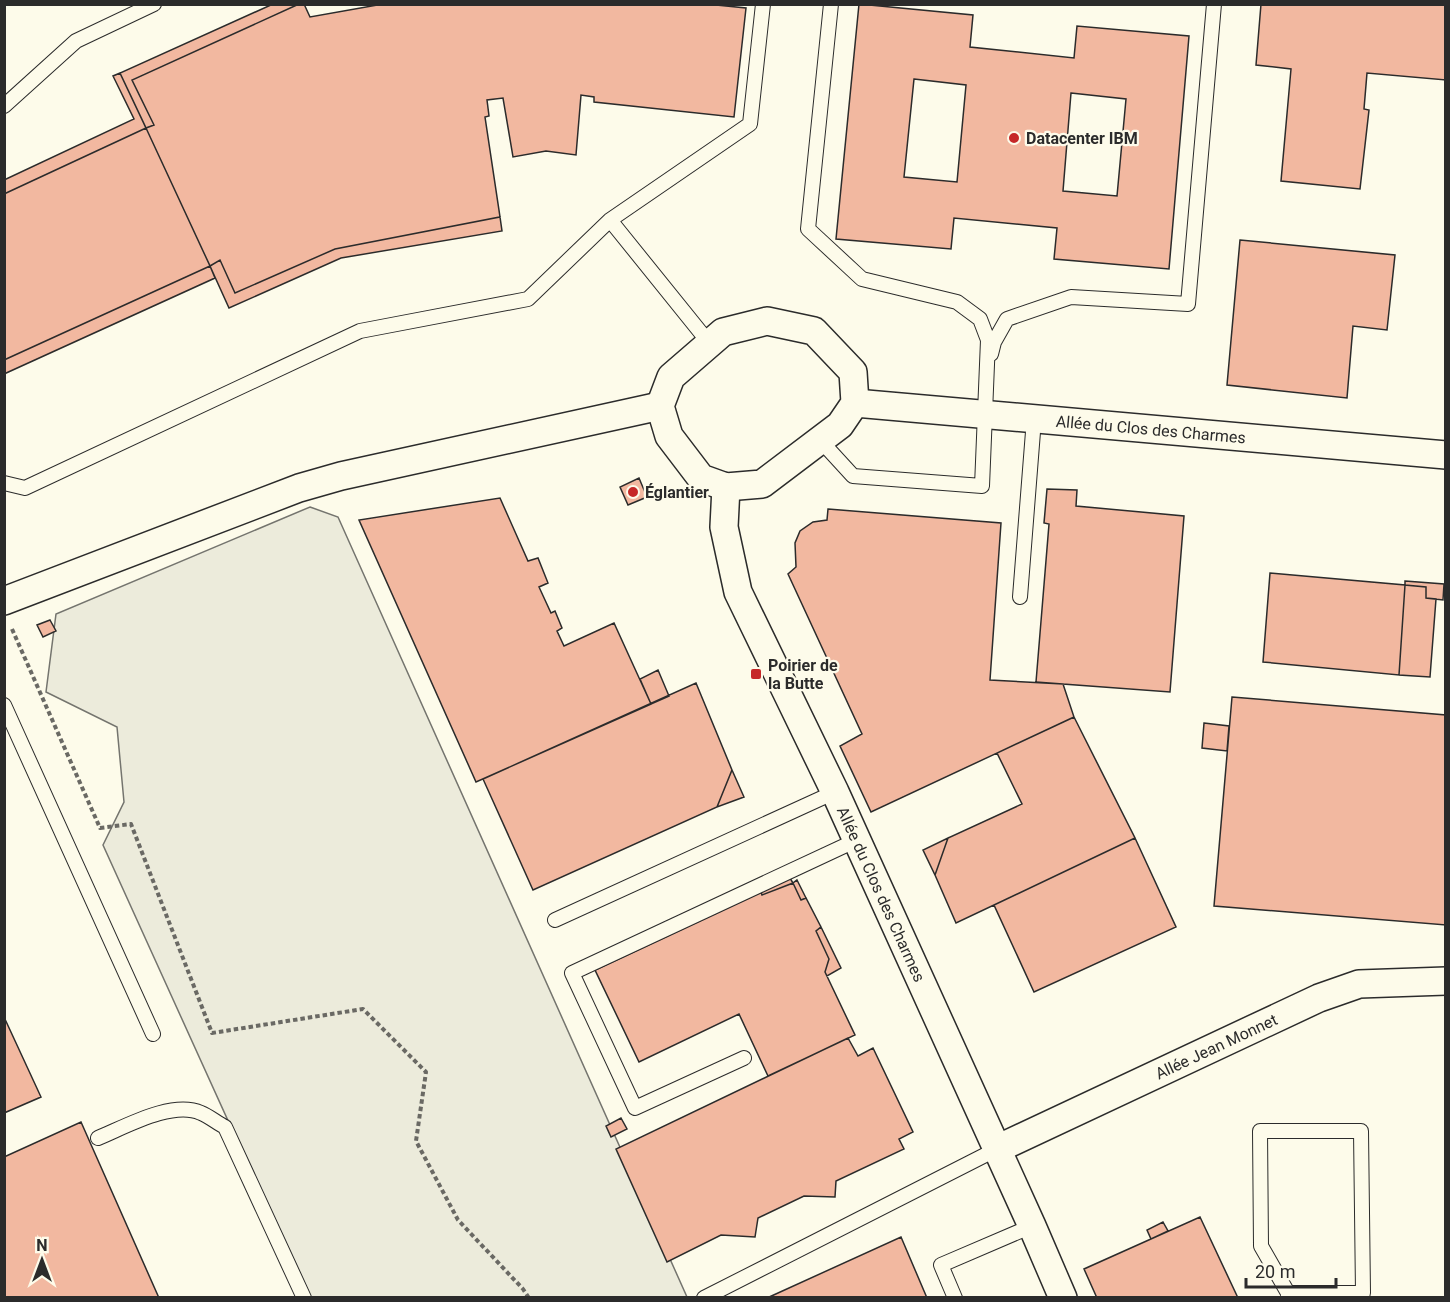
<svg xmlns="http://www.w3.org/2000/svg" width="1450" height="1302" font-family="Roboto,sans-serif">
  <rect width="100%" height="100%" fill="#fdfbea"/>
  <!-- green -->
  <path fill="#ecebdb" stroke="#74746e" stroke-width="1.5" d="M 310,507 L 338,517 L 687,1297 L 308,1297 L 103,845 L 124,802 L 117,727 L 46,692 L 56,614 Z"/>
  <!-- building -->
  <path fill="#f2b8a0" stroke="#2b2b2b" stroke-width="1.5" fill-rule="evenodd" d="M 273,4 L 299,4 L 132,80 L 154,125 L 146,128 L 120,73 Z
    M 299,4 L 304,4 L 310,17 L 383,4 L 706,4 L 746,8 L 734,117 L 594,102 L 594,97 L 581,95 L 576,155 L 546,151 L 513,157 L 503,98 L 487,100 L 489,116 L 485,117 L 500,217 L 335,249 L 235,293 L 220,260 L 210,266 L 146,128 L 154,125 L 132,80 Z
    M 859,4 L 973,15 L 970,47 L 1074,58 L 1077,26 L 1189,36 L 1169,269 L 1054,259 L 1057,228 L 954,218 L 951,249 L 836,239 ZM 914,79 L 966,85 L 957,182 L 904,177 ZM 1071,93 L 1126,99 L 1117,196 L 1063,191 Z
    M 1261,4 L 1446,4 L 1446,80 L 1367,73 L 1364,109 L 1369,110 L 1360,189 L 1281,181 L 1291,69 L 1256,65 Z
    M 120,73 L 146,128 L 4,194 L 4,180 L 134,119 L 113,76 Z
    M 146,128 L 210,266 L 4,360 L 4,194 Z
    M 500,217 L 502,231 L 341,258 L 229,308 L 210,266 L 220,260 L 235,293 L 335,249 Z
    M 1240,240 L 1395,255 L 1387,330 L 1353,326 L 1347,398 L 1227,385 Z
    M 210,266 L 215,278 L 4,374 L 4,360 Z
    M 639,478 L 647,497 L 628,505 L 620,487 Z
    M 1047,489 L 1077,490 L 1076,506 L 1184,516 L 1170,692 L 1036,682 L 1049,524 L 1044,523 Z
    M 500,498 L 528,561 L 538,558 L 548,583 L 539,587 L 551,613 L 555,611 L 562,628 L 557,631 L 564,646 L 614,623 L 651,704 L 476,782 L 359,520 Z
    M 828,509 L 1001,523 L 990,680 L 1063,684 L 1074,717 L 871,812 L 840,746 L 862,734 L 788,574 L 796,567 L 795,543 L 800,531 L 813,522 L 827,520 Z
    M 1270,573 L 1405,585 L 1399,675 L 1263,662 Z
    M 1405,581 L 1444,584 L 1443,600 L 1426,598 L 1426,587 L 1405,585 Z
    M 1405,585 L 1426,587 L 1426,598 L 1436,599 L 1430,677 L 1399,675 Z
    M 50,620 L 56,631 L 43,637 L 37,625 Z
    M 658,670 L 669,696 L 651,704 L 640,679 Z
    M 696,683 L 732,770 L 717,807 L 533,890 L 483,779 Z
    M 1232,697 L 1446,715 L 1446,925 L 1214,906 Z
    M 1074,717 L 1135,838 L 956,923 L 935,875 L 948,838 L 1022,804 L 997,753 Z
    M 1204,723 L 1229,726 L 1227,751 L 1202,748 Z
    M 732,770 L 744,797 L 717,807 Z
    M 948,838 L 935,875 L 923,850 Z
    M 1135,838 L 1176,927 L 1034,992 L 994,905 Z
    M 790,878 L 793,883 L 762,895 L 761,892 Z
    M 797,880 L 806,898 L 801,900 L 793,883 Z
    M 793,883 L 801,900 L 806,898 L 821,927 L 816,931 L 829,959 L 825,972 L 855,1035 L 768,1076 L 739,1014 L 639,1062 L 595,970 L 761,892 L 762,895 Z
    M 821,927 L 841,968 L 827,976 L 825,972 L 829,959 L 816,931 Z
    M 4,1017 L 41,1097 L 4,1113 Z
    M 848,1038 L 858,1056 L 873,1048 L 913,1132 L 899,1139 L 904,1149 L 836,1181 L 835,1197 L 804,1196 L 758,1218 L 755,1237 L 721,1235 L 667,1262 L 616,1149 Z
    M 621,1118 L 627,1129 L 611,1137 L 606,1126 Z
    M 81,1122 L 159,1298 L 4,1298 L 4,1157 Z
    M 1200,1217 L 1238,1298 L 1097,1298 L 1084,1269 Z
    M 1163,1222 L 1168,1231 L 1151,1239 L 1147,1230 Z
    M 901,1237 L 927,1298 L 767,1298 Z"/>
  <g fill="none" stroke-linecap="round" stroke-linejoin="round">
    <defs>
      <path id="lane" d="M 4,106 L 76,41 L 154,4
        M 610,220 L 710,344
        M 991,354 L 994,342 L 1007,319 L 1071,297 L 1188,304 L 1214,4
        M 820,440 L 853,476 L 982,486 L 988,340 L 980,319 L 957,302 L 862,279 L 808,229 L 831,4
        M 4,483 L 25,488 L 360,331 L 528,299 L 610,220 L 750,124 L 763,4
        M 1020,597 L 1034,419
        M 4,705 L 153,1034
        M 555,920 L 835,792
        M 744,1058 L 635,1108 L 572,973 L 857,840
        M 98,1138 C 125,1127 172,1100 201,1113 C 209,1116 217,1123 225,1127 L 304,1298
        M 1288,1293 L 1363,1293 L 1361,1131 L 1260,1131 L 1261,1246 L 1288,1293 L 1288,1298
        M 704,1298 L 997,1149
        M 955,1298 L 941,1265 L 1032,1226"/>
      <g id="street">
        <path d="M 767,321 L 814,331 L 853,372 L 855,403 L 840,425 L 762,484 L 726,487 L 701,478 L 669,436 L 660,406 L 671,377 L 723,332 Z"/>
        <path id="s1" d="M 855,403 L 1446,455"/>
        <path id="s2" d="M 726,487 L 724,527 L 738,592 L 835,792 L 1032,1226 L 1063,1298"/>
        <path d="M 4,601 L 299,488 L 341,476 L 660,406"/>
        <path id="s3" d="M 997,1149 L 1319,998 L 1359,984 L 1446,981"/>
      </g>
    </defs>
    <!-- lane casing -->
    <use href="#lane" stroke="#2b2b2b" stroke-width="16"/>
    <!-- street casing -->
    <use href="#street" stroke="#2b2b2b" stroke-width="30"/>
    <!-- path -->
    <path stroke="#6a6964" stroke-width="4" stroke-dasharray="4.5 3" stroke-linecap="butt" d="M 12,629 L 100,828 L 131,824 L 212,1033 L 363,1009 L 426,1072 L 416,1141 L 458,1220 L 523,1289 L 529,1298"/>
    <!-- lane -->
    <use href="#lane" stroke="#fdfbea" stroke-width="14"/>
    <!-- street -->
    <use href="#street" stroke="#fdfbea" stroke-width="27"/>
  </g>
  <!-- markers -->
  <g fill="#c62828" stroke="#fdfbea" stroke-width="2">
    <circle cx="1014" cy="138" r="6"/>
    <circle cx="633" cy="492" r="6"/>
    <rect x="750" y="668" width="12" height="12" rx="3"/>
  </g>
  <g text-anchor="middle" stroke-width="4.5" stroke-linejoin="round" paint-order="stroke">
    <!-- poi labels -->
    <g font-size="16" font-weight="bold" fill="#2b2b2b" stroke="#fdfbea" text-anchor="start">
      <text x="1026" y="144">Datacenter IBM</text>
      <text x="645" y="498">Églantier</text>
      <text x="768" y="671">Poirier de<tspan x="768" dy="18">la Butte</tspan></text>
    </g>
    <!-- street labels -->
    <g font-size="16" fill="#2b2b2b" stroke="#fdfbea">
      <text dy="6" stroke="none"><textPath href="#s1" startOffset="297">Allée du Clos des Charmes</textPath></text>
      <text dy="6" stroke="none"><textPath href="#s2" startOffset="441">Allée du Clos des Charmes</textPath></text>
      <text dy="6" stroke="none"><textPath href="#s3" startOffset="242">Allée Jean Monnet</textPath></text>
    </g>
  </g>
  <!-- border -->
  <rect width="1450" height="1302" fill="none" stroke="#2b2b2b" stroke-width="12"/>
  <!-- north arrow -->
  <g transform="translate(42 1260)" stroke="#fdfbea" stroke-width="4.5" paint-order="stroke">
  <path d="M0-4.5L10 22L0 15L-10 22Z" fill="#2b2b2b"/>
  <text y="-9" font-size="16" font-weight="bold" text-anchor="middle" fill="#2b2b2b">N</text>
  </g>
  <!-- scale -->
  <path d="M1246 1278v9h90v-9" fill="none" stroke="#2b2b2b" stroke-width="3"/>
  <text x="1255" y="1278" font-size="18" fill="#2b2b2b" stroke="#fdfbea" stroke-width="4.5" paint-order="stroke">20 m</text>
</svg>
